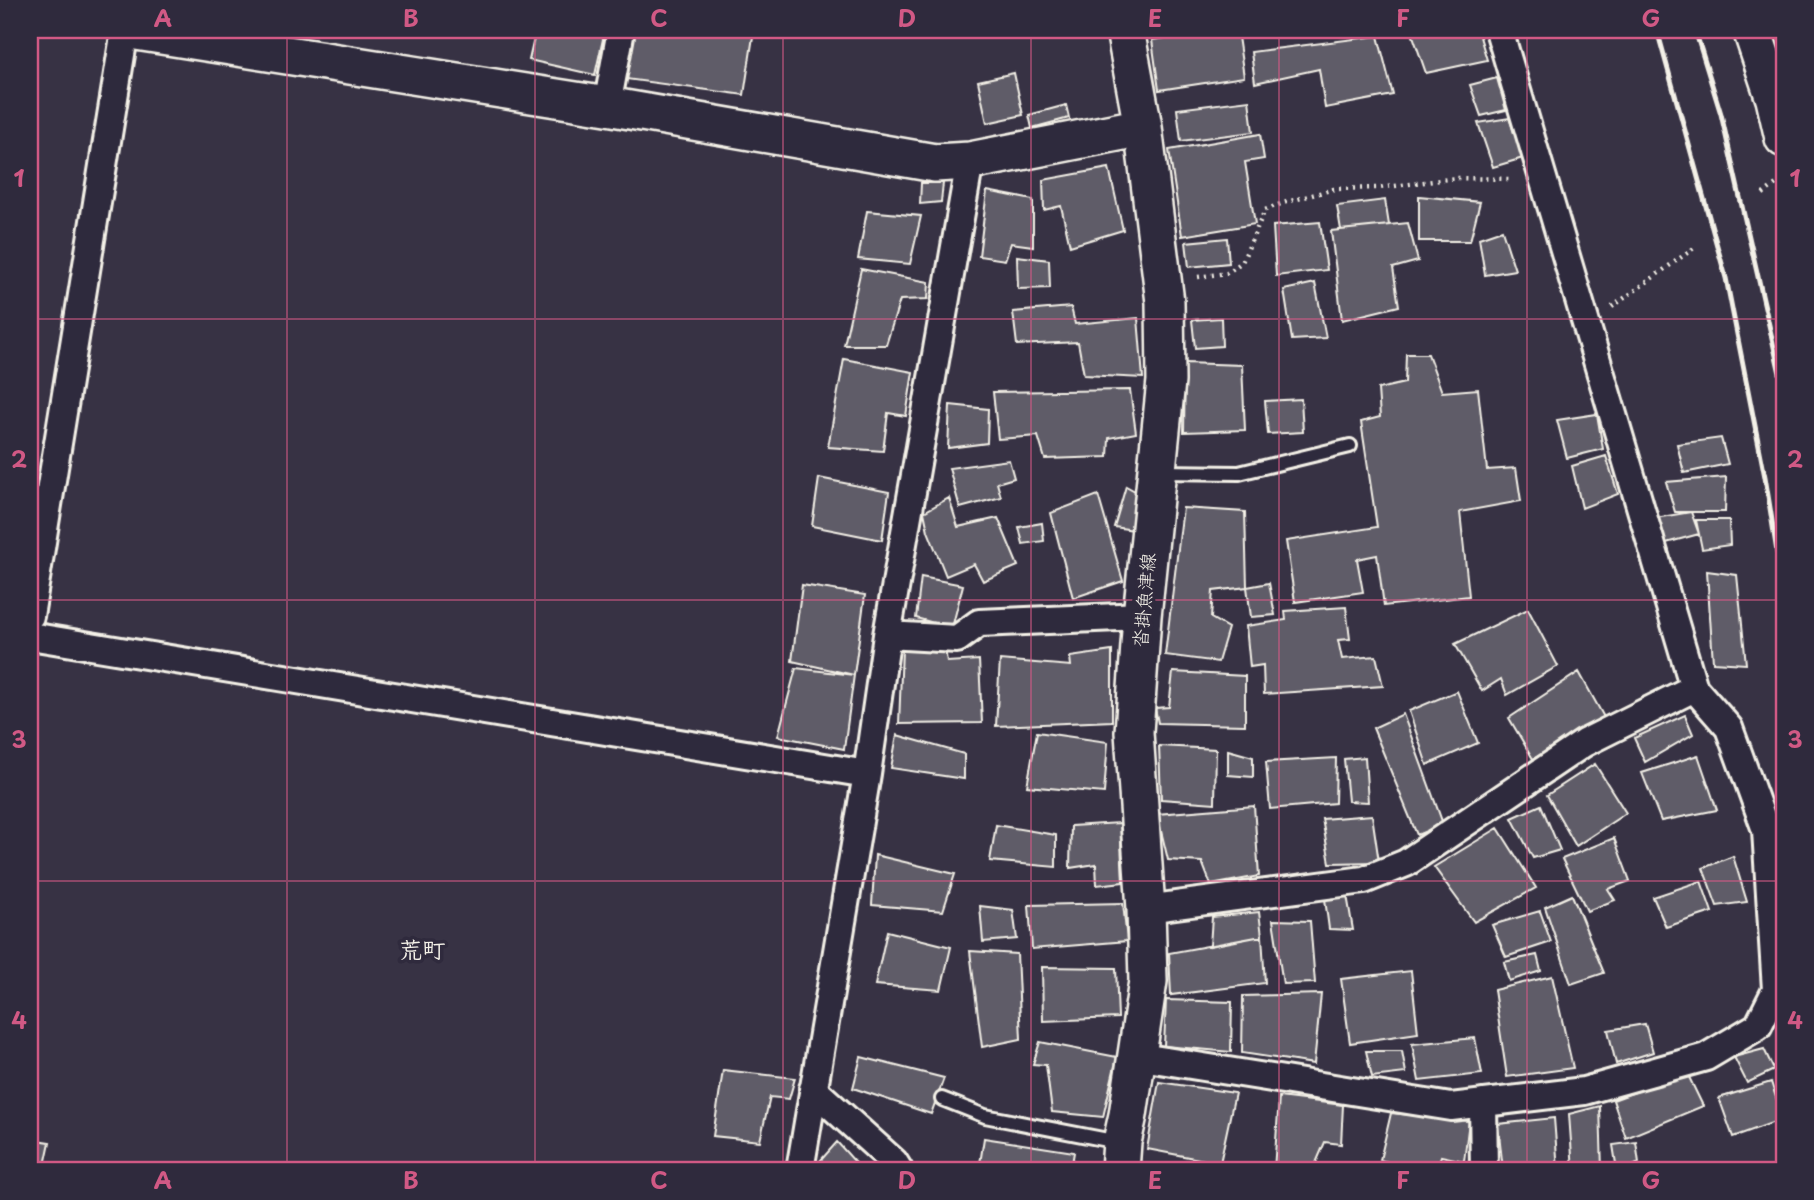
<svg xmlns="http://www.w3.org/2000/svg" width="1814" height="1200" font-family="'Playpen Sans','Klee One',sans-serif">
  <rect width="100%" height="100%" fill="#373244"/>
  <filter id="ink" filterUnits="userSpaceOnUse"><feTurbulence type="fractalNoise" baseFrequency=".0143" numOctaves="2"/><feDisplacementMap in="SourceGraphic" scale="14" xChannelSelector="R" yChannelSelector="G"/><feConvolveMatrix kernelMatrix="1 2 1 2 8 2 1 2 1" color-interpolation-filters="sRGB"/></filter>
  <g filter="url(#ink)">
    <!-- building -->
    <path fill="#5f5c67" stroke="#f4f1e8" stroke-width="2" d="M 536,30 L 605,30 L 595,75 L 529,60 Z
      M 633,30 L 754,30 L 744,95 L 626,79 Z
      M 993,30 L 1037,30 L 994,37 Z
      M 1148,30 L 1192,30 L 1149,36 Z
      M 1220,30 L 1237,30 L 1244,77 L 1159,90 L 1152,40 Z
      M 1411,30 L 1478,30 L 1487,60 L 1426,73 Z
      M 1378,36 L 1393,95 L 1325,108 L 1319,69 L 1255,83 L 1251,52 Z
      M 1014,73 L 1023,115 L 987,123 L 978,81 Z
      M 1497,78 L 1506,110 L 1481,116 L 1470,85 Z
      M 1249,100 L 1253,132 L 1181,141 L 1177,109 Z
      M 1066,105 L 1069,118 L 1032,128 L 1029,115 Z
      M 1509,118 L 1523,158 L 1493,167 L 1478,123 Z
      M 1260,134 L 1264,159 L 1245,162 L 1255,224 L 1182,236 L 1169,150 Z
      M 1109,168 L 1123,230 L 1070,246 L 1061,206 L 1044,210 L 1043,180 Z
      M 921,183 L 943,183 L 941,202 L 920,204 Z
      M 987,191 L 1033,200 L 1033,246 L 1011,243 L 1005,260 L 979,256 Z
      M 1419,196 L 1480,202 L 1470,241 L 1419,241 Z
      M 1385,200 L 1389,225 L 1341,230 L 1337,206 Z
      M 867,211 L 921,216 L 910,264 L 858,259 Z
      M 1320,222 L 1327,270 L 1276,276 L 1273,226 Z
      M 1408,223 L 1418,261 L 1393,268 L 1399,306 L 1342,320 L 1331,231 Z
      M 1502,230 L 1515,270 L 1485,275 L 1479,238 Z
      M 1227,238 L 1229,263 L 1189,267 L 1186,242 Z
      M 1017,256 L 1049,260 L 1050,288 L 1018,289 Z
      M 861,269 L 929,282 L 928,299 L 900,300 L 886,345 L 844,345 Z
      M 1315,283 L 1326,338 L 1292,340 L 1284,290 Z
      M 1071,307 L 1075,324 L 1138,318 L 1143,378 L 1084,375 L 1078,342 L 1017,345 L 1013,312 Z
      M 1221,318 L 1222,346 L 1195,348 L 1192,320 Z
      M 1406,354 L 1428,354 L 1442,392 L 1478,389 L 1487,470 L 1516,468 L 1521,501 L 1460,512 L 1469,596 L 1384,606 L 1377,555 L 1357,559 L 1363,592 L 1295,602 L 1286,541 L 1377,527 L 1361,422 L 1380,417 L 1378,389 L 1405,383 Z
      M 844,359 L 913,372 L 906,416 L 888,413 L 883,451 L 828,447 Z
      M 1185,363 L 1242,365 L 1245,430 L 1184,432 Z
      M 1130,390 L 1136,433 L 1109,438 L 1108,457 L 1045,459 L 1038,436 L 998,439 L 993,392 Z
      M 1301,399 L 1303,432 L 1268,434 L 1265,401 Z
      M 950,405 L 988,409 L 987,443 L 948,448 Z
      M 1597,414 L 1603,449 L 1567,458 L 1557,420 Z
      M 1721,438 L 1728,464 L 1684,473 L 1677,444 Z
      M 1606,456 L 1618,494 L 1582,508 L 1572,466 Z
      M 1009,460 L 1014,478 L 997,483 L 1001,497 L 960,508 L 949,468 Z
      M 1726,477 L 1725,512 L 1675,512 L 1666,482 Z
      M 819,478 L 889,492 L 882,540 L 812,526 Z
      M 1126,486 L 1142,495 L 1134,530 L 1114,527 Z
      M 1098,495 L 1123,581 L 1073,598 L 1051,513 Z
      M 949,498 L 958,527 L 998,518 L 1018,566 L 983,581 L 974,564 L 946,576 L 928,531 L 924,512 Z
      M 1183,508 L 1245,512 L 1247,587 L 1213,591 L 1211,618 L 1228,628 L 1218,662 L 1165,655 Z
      M 1691,512 L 1699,534 L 1666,543 L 1655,518 Z
      M 1696,520 L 1729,520 L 1730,545 L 1702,549 Z
      M 1042,523 L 1044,541 L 1023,544 L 1019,527 Z
      M 1707,571 L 1737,575 L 1746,664 L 1713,662 Z
      M 921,577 L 963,585 L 952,628 L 916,618 Z
      M 1269,583 L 1275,615 L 1251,617 L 1247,587 Z
      M 802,585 L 865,595 L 854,675 L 792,661 Z
      M 1346,607 L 1350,639 L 1338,640 L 1342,659 L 1376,656 L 1383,686 L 1264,694 L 1263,665 L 1250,667 L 1246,626 L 1286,620 L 1285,611 Z
      M 1528,609 L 1558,666 L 1507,695 L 1501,679 L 1482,691 L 1455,644 Z
      M 945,648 L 947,662 L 979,660 L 982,723 L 899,724 L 902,649 Z
      M 1112,651 L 1112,721 L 996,726 L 1000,660 L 1071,666 L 1070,657 Z
      M 796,668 L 854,675 L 844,749 L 778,736 Z
      M 1173,672 L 1245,676 L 1245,725 L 1158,723 L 1155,708 L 1169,707 Z
      M 1579,672 L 1605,719 L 1533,759 L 1509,718 Z
      M 1457,691 L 1478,743 L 1427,765 L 1409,711 Z
      M 1403,714 L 1443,824 L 1417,835 L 1373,728 Z
      M 1685,715 L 1693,734 L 1645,762 L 1634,738 Z
      M 1037,732 L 1108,742 L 1104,793 L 1027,786 Z
      M 897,735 L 964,754 L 964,779 L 891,768 Z
      M 1159,746 L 1216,749 L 1215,803 L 1161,799 Z
      M 1228,750 L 1253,757 L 1253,777 L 1228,775 Z
      M 1698,755 L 1717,810 L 1661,821 L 1642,773 Z
      M 1365,757 L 1368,802 L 1348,801 L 1344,759 Z
      M 1336,758 L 1335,803 L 1270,809 L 1266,762 Z
      M 1595,764 L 1626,813 L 1576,846 L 1547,795 Z
      M 1541,805 L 1560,850 L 1533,858 L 1512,818 Z
      M 1254,806 L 1259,876 L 1211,885 L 1202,862 L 1168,860 L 1157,814 Z
      M 1372,815 L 1379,862 L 1330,863 L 1322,819 Z
      M 1120,823 L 1123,882 L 1097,885 L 1096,864 L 1070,868 L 1071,826 Z
      M 996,825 L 1056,835 L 1056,867 L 990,861 Z
      M 1498,828 L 1536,888 L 1474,922 L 1434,867 Z
      M 1614,838 L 1630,881 L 1608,889 L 1615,900 L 1587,911 L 1562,859 Z
      M 875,855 L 955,874 L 943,911 L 872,905 Z
      M 1733,856 L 1747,902 L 1717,906 L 1703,868 Z
      M 1701,881 L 1712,912 L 1666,927 L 1653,897 Z
      M 1347,895 L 1353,930 L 1329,929 L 1325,899 Z
      M 1572,895 L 1604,973 L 1571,984 L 1545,907 Z
      M 1123,903 L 1127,941 L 1032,949 L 1029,905 Z
      M 980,906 L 1013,910 L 1017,939 L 983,942 Z
      M 1540,911 L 1551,942 L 1506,957 L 1492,925 Z
      M 1259,912 L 1262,936 L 1210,946 L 1212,917 Z
      M 1273,920 L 1310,921 L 1315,983 L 1283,984 Z
      M 887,931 L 951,947 L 941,990 L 875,985 Z
      M 1262,936 L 1265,983 L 1171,995 L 1169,953 Z
      M 970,951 L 1017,954 L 1021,1039 L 982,1047 Z
      M 1537,955 L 1541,971 L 1509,981 L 1504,962 Z
      M 1042,967 L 1116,968 L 1118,1018 L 1043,1021 Z
      M 1411,971 L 1418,1033 L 1350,1043 L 1341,979 Z
      M 1552,976 L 1573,1068 L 1507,1077 L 1494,990 Z
      M 1321,994 L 1314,1064 L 1242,1053 L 1243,996 Z
      M 1166,1000 L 1232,1002 L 1231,1052 L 1164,1046 Z
      M 1645,1024 L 1653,1052 L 1616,1064 L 1608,1030 Z
      M 1475,1038 L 1482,1074 L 1419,1081 L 1412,1044 Z
      M 1040,1042 L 1117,1057 L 1103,1117 L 1052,1112 L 1046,1065 L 1033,1064 Z
      M 1764,1049 L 1774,1070 L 1747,1083 L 1734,1057 Z
      M 1366,1051 L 1402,1051 L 1406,1073 L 1372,1077 Z
      M 861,1057 L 944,1078 L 931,1114 L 853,1088 Z
      M 723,1070 L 795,1078 L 789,1099 L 770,1097 L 760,1141 L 713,1136 Z
      M 1687,1073 L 1703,1106 L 1626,1138 L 1613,1100 Z
      M 1159,1082 L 1235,1093 L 1220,1163 L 1147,1149 Z
      M 1771,1082 L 1783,1119 L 1733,1137 L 1719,1098 Z
      M 1279,1097 L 1343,1105 L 1341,1144 L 1325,1142 L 1313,1170 L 1274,1170 Z
      M 1600,1106 L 1602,1170 L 1573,1170 L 1569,1114 Z
      M 1391,1113 L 1469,1121 L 1464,1161 L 1441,1156 L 1436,1170 L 1420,1170 L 1380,1160 Z
      M 1554,1118 L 1558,1170 L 1503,1170 L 1498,1124 Z
      M 984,1138 L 1074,1152 L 1071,1170 L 979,1170 Z
      M 30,1139 L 50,1142 L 44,1170 L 30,1170 Z
      M 837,1142 L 856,1163 L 847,1170 L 812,1170 Z
      M 1636,1142 L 1639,1163 L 1625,1170 L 1617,1170 L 1613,1145 Z
      M 1205,1168 L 1205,1170 L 1150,1170 L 1150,1169 Z"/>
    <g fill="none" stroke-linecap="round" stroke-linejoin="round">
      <defs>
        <path id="lane" d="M 1161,472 L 1239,473 L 1350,446
          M 942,1099 L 985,1116 L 1118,1142"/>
        <path id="street" d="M 1499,30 L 1694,688 L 1729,728 L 1766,830
          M 607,106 L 621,30
          M 30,616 L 125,30
          M 887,635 L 957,639 L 979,623 L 1142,616
          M 30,636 L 867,774
          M 1146,909 L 1364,880 L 1406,863 L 1584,743 L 1694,688
          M 1135,1056 L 1451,1107 L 1584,1091 L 1706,1057 L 1758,1026 L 1776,990 L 1766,830 L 1784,825
          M 813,1089 L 894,1162 L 899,1170
          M 1483,1103 L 1484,1170
          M 800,1170 L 867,774 L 887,635 L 970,161"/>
        <path id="secondary" d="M 130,30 L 607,106 L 935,163 L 970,161 L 1143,127
          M 1752,30 L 1775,99 L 1784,138
          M 1120,1170 L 1122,1142 L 1128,1115 L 1148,981 L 1146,909 L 1134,732 L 1142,616 L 1166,381 L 1165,302 L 1143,127 L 1125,30"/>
      </defs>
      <!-- lane casing -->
      <use href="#lane" stroke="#f4f1e8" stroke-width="18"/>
      <!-- street casing -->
      <use href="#street" stroke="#f4f1e8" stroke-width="32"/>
      <!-- secondary casing -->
      <use href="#secondary" stroke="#f4f1e8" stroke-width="42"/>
      <!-- path -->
      <path stroke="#f4f1e8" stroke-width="4.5" stroke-dasharray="2 5" stroke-linecap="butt" d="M 1763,194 L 1784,178
        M 1198,277 L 1227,273 L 1242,262 L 1265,210 L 1283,203 L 1334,189 L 1379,188 L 1456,178 L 1512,179
        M 1612,307 L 1694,248"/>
      <!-- lane -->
      <use href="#lane" stroke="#2f2a3d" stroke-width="12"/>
      <!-- street -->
      <use href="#street" stroke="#2f2a3d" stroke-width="26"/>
      <!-- secondary -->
      <use href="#secondary" stroke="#2f2a3d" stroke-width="37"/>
      <!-- rail -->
      <path stroke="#f4f1e8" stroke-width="5" d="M 1657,30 L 1726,278 L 1765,477 L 1784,595
        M 1695,30 L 1721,114 L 1784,391"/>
    </g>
  </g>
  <!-- grid -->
  <path fill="none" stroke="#d15985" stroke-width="2" stroke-opacity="0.55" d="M 287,30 L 287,1170M 535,30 L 535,1170M 783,30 L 783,1170M 1031,30 L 1031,1170M 1279,30 L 1279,1170M 1527,30 L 1527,1170M 30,319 L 1784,319M 30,600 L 1784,600M 30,881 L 1784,881"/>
  <g text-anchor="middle" stroke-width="7" stroke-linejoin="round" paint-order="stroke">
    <!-- street labels -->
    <g font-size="19" fill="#f4f1e8" stroke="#2f2a3d">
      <text transform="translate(1144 600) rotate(-85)" y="7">沓掛魚津線</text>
    </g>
    <!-- quarter labels -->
    <g font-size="23" font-weight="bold" fill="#f4f1e8" stroke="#2f2a3d">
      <text x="422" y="958">荒町</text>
    </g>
  </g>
  <!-- margin -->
  <rect width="1814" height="1200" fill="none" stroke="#2f2a3d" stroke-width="77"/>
  <rect x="38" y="38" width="1738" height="1124" fill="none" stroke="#d15985" stroke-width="2.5"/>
  <g font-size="23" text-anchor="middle" font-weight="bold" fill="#d15985">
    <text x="163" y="27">A</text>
    <text x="411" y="27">B</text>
    <text x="659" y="27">C</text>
    <text x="907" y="27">D</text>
    <text x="1155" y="27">E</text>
    <text x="1403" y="27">F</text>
    <text x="1651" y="27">G</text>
    <text x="19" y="187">1</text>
    <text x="1795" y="187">1</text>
    <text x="19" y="468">2</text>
    <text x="1795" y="468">2</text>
    <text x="19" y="748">3</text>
    <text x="1795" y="748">3</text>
    <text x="19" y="1029">4</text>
    <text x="1795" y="1029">4</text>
    <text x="163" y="1189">A</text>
    <text x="411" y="1189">B</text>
    <text x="659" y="1189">C</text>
    <text x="907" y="1189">D</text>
    <text x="1155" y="1189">E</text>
    <text x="1403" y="1189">F</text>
    <text x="1651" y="1189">G</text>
  </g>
</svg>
